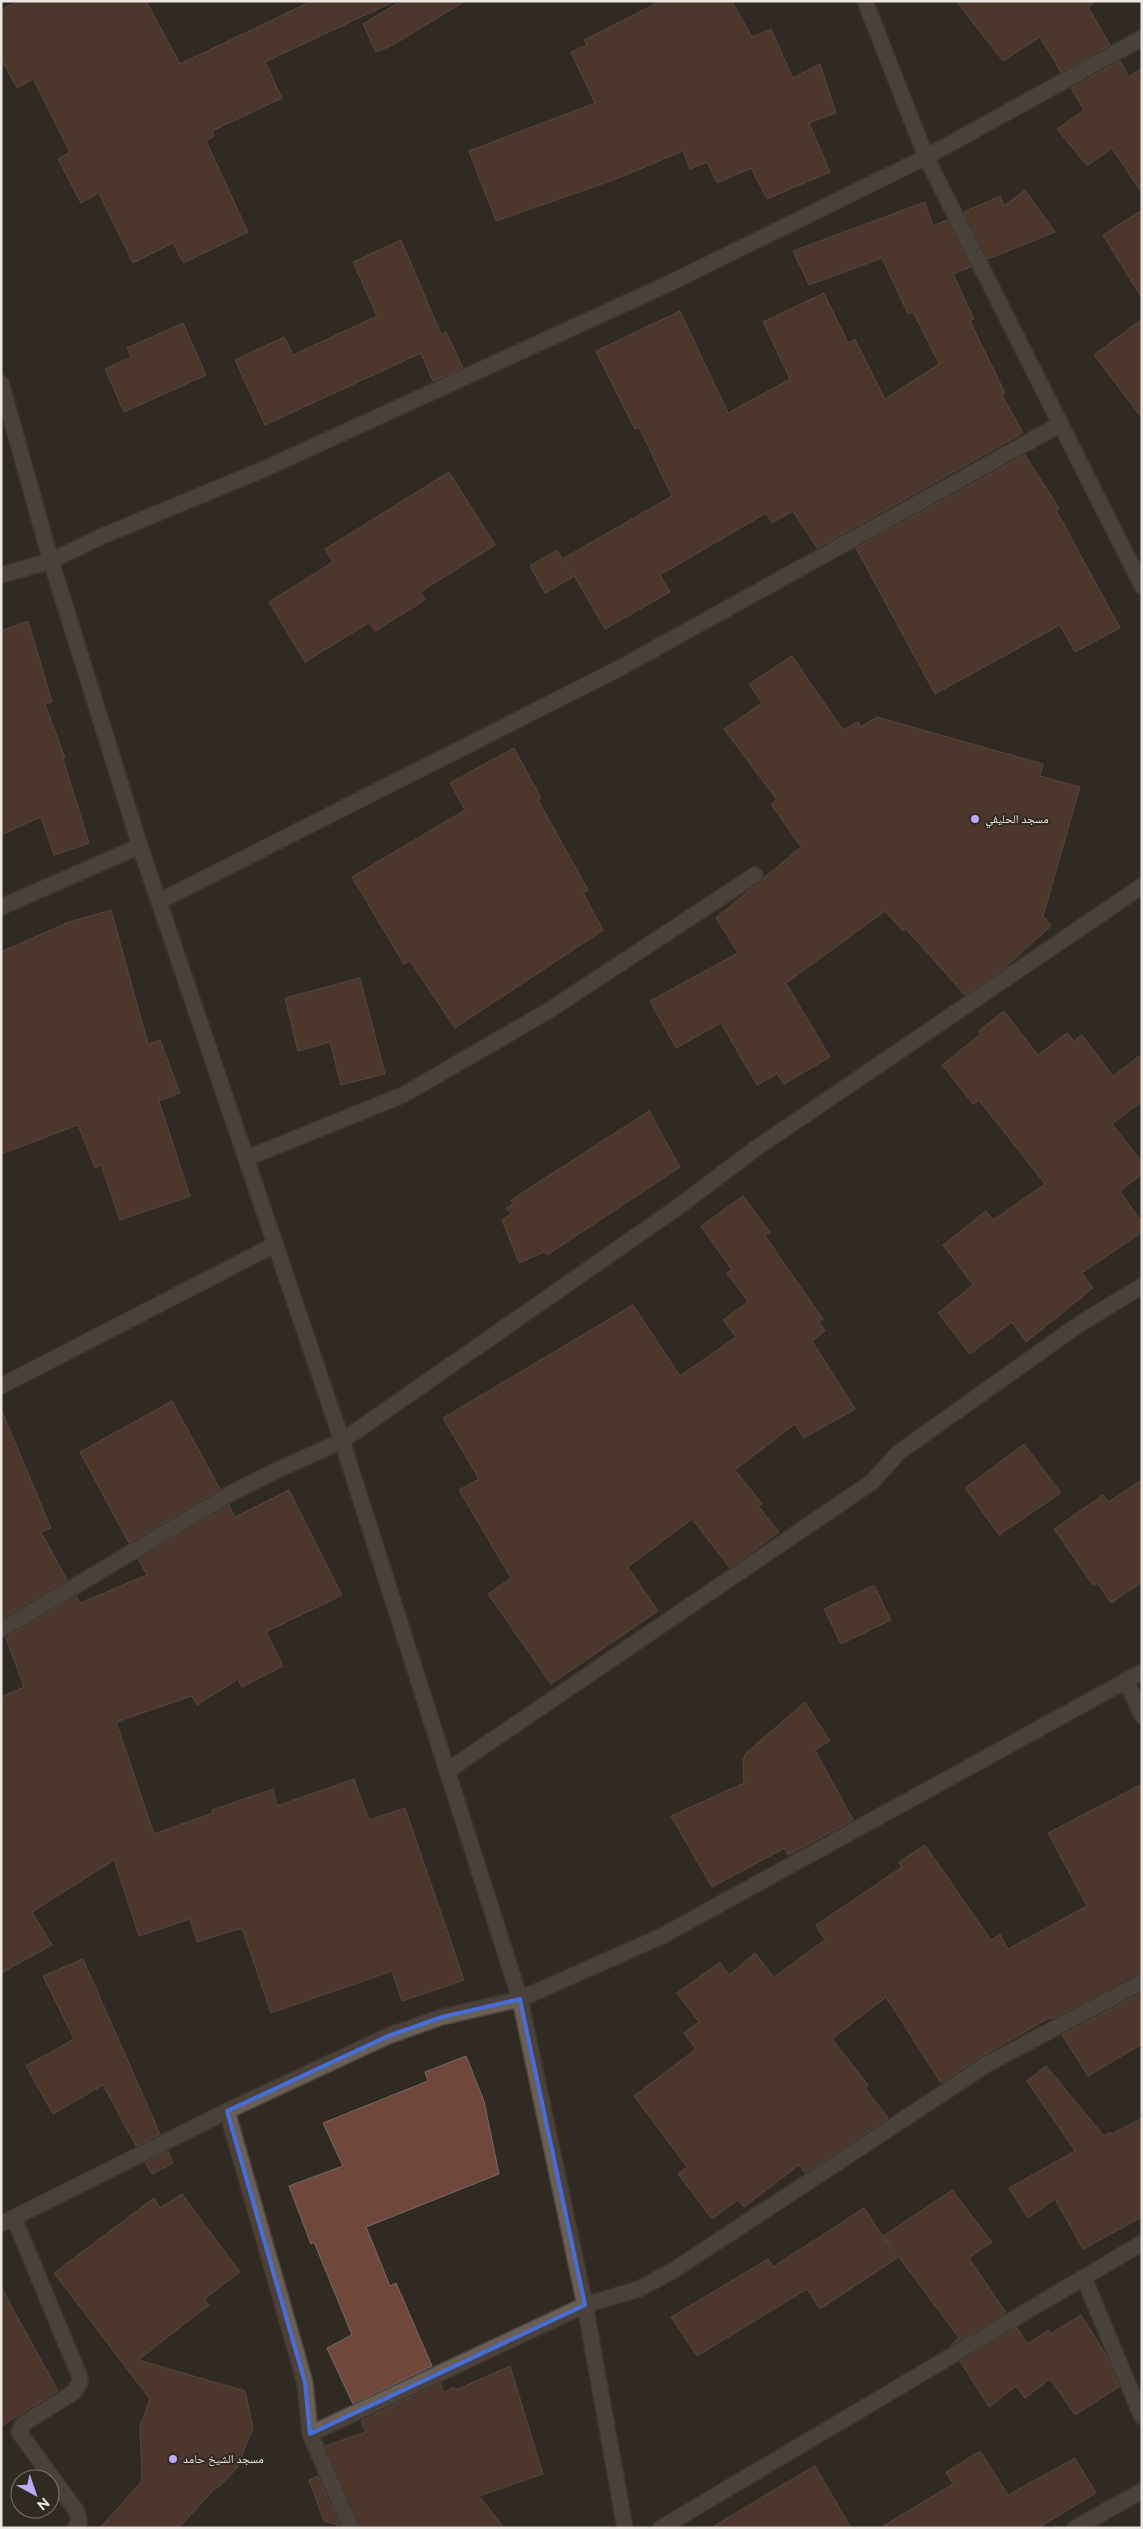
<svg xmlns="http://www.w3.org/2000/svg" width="1143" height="2529" font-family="Raleway,'Noto Naskh Arabic',sans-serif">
  <rect width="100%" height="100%" fill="#312a23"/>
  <!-- building -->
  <path fill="#6f483b" stroke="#786c68" d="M 18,1 L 146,1 L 180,64 L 312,1 L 395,1 L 265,62 L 282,98 L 212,131 L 214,136 L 206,141 L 248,232 L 183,263 L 173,243 L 133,263 L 99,193 L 81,203 L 58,159 L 70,152 L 33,79 L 17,88 L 1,58 L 1,10 Z
    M 401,1 L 465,1 L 393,45 L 376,52 L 363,24 Z
    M 661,1 L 732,1 L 752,37 L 771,29 L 793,78 L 820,64 L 836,113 L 809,123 L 830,172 L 767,199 L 751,168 L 717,183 L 707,162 L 690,169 L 683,151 L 616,179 L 496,221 L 469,151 L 595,103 L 571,52 L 587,45 L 584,40 Z
    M 956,1 L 1096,1 L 1088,7 L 1110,45 L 1061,72 L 1040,37 L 1003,61 Z
    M 1120,61 L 1129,77 L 1142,68 L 1142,193 L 1112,148 L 1087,166 L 1057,129 L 1084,110 L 1071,88 Z
    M 1025,190 L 1055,232 L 988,259 L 964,212 L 1000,196 L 1004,206 Z
    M 925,202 L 933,226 L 947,220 L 971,267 L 953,274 L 974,319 L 970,321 L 1005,393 L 1002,395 L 1023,433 L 817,548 L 793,511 L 772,523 L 766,513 L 660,575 L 670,592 L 605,629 L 564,558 L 672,496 L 639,427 L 635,429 L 596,351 L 680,311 L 728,413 L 790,379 L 763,322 L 824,293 L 848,343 L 855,339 L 885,399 L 939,364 L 913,312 L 908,314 L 882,258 L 809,285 L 793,251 Z
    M 1142,210 L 1142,298 L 1103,235 Z
    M 401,240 L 441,334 L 446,332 L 463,368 L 433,381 L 421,353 L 265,425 L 235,360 L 284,337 L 293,355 L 377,316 L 353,262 Z
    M 1142,319 L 1142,418 L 1094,355 Z
    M 183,323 L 206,375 L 124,412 L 105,369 L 131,357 L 127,348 Z
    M 1025,455 L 1059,508 L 1056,510 L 1120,628 L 1075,652 L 1060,625 L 935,694 L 856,548 Z
    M 449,472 L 495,545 L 420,592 L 425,600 L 375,631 L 370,622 L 305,662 L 269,602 L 333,562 L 325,549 Z
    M 557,550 L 573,577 L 545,593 L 530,566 Z
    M 28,621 L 52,702 L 45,704 L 65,758 L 63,759 L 89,843 L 54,855 L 41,817 L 1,835 L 1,631 Z
    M 792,656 L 843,730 L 858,722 L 861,727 L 877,717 L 1043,764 L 1040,776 L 1080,787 L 1043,916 L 1051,926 L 1002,970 L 965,995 L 906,929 L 903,931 L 885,911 L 786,983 L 830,1057 L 784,1084 L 777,1074 L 757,1085 L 721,1023 L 676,1048 L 650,1001 L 738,953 L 716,918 L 801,847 L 771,804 L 777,800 L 724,729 L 762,703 L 749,684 Z
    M 514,748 L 541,798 L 538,800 L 588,890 L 583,893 L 603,930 L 455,1028 L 410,961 L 404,964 L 352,877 L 465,810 L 450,783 Z
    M 111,910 L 148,1044 L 160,1040 L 180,1093 L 159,1101 L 190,1196 L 120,1220 L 101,1165 L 95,1168 L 78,1125 L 1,1154 L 1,952 L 69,922 Z
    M 360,978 L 385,1074 L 341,1085 L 330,1042 L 298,1051 L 285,998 Z
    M 1004,1011 L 1038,1055 L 1067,1033 L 1074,1041 L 1082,1035 L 1113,1076 L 1142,1054 L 1142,1101 L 1112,1124 L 1142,1162 L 1142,1174 L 1120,1191 L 1142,1223 L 1142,1232 L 1082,1273 L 1093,1288 L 1026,1342 L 1012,1322 L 970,1354 L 938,1313 L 973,1285 L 943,1245 L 986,1211 L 993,1220 L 1045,1184 L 979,1100 L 973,1104 L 942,1065 L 981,1034 L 979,1031 Z
    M 649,1111 L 680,1167 L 547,1255 L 544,1252 L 519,1263 L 502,1220 L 511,1214 L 506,1208 L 513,1204 L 511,1200 Z
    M 743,1196 L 770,1232 L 765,1236 L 823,1319 L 819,1322 L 825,1331 L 812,1341 L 855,1409 L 804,1438 L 795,1424 L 735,1470 L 762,1504 L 758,1506 L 779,1532 L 730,1568 L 692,1519 L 628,1567 L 658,1611 L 551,1684 L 488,1594 L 511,1578 L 459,1490 L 479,1479 L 443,1418 L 633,1305 L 680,1376 L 736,1337 L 723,1320 L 748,1302 L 727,1273 L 732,1270 L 701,1226 Z
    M 172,1401 L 220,1489 L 129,1543 L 80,1452 Z
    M 1,1409 L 51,1528 L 41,1532 L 67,1580 L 1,1619 Z
    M 1024,1444 L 1061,1493 L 999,1535 L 965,1488 Z
    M 1142,1480 L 1142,1582 L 1111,1603 L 1097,1583 L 1093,1585 L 1054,1529 L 1103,1495 L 1108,1502 Z
    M 289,1490 L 342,1595 L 266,1632 L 283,1666 L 242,1687 L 238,1679 L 197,1705 L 192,1696 L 116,1722 L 154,1834 L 213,1813 L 212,1810 L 273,1789 L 277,1806 L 354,1779 L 369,1820 L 405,1808 L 464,1980 L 402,2001 L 392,1971 L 271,2013 L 242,1928 L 197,1942 L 190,1919 L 139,1936 L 114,1860 L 32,1912 L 52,1945 L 1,1973 L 1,1697 L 24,1687 L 6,1638 L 76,1596 L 80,1603 L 147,1575 L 138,1559 L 229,1505 L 235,1517 Z
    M 874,1585 L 891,1620 L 841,1644 L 824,1609 Z
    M 805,1702 L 830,1741 L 815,1750 L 853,1820 L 788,1855 L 785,1848 L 712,1887 L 671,1816 L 744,1783 L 743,1760 L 746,1753 Z
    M 1142,1784 L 1142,1973 L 1052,2019 L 1051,2017 L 984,2055 L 941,2083 L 886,1997 L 832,2039 L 868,2085 L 865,2088 L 888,2118 L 805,2173 L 799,2165 L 744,2207 L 738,2200 L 712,2219 L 678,2174 L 687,2167 L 634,2096 L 696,2049 L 684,2033 L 699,2022 L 677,1993 L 720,1962 L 729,1975 L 755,1953 L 774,1977 L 825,1940 L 816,1925 L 902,1867 L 899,1862 L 925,1845 L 991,1940 L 1000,1934 L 1008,1949 L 1087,1906 L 1048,1833 Z
    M 83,1959 L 160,2134 L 136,2146 L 103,2085 L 53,2114 L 26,2066 L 74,2039 L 43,1976 Z
    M 1142,1993 L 1142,2044 L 1088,2076 L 1062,2035 Z
    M 466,2056 L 484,2101 L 499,2174 L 366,2227 L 390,2286 L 396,2283 L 432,2366 L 353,2404 L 327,2348 L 352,2335 L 314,2242 L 311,2244 L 289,2186 L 343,2166 L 323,2123 L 428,2081 L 425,2072 Z
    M 1046,2066 L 1104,2136 L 1110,2132 L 1112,2134 L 1142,2118 L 1142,2217 L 1083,2249 L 1055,2199 L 1028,2218 L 1009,2188 L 1075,2151 L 1027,2081 Z
    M 168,2151 L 173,2163 L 152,2174 L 145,2162 Z
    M 952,2190 L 992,2242 L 969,2258 L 1006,2313 L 950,2346 L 959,2338 L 883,2236 Z
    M 182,2194 L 240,2272 L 204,2299 L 209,2305 L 138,2360 L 245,2391 L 253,2428 L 237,2468 L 218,2488 L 215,2488 L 179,2528 L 100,2528 L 142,2481 L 140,2426 L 150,2399 L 54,2273 L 154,2198 L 160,2208 Z
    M 864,2208 L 897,2258 L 820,2309 L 807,2289 L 697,2356 L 671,2317 L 768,2259 L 773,2267 Z
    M 1,2287 L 58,2391 L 1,2426 Z
    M 1081,2315 L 1106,2355 L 1119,2387 L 1075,2415 L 1050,2379 L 1025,2398 L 1016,2386 L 989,2407 L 960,2361 L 1017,2328 L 1028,2344 L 1048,2330 L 1050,2334 Z
    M 510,2366 L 543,2474 L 479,2496 L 504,2528 L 360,2528 L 325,2446 L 366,2432 L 361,2421 L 440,2383 L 444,2393 L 454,2387 L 456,2390 Z
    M 980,2451 L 1008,2495 L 1075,2458 L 1096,2493 L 1038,2528 L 880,2528 L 953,2484 L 946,2472 Z
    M 815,2466 L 851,2528 L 711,2528 L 794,2478 Z
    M 318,2476 L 340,2526 L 324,2521 L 309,2480 Z"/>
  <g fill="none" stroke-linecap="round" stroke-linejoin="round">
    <defs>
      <path id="minor" d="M 865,1 L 926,157 L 1142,586
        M 1,383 L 51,561 L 140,846 L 342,1441 L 520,1999 L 585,2305 L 625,2528
        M 1,575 L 51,561 L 100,537 L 262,470 L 670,283 L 926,157 L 1142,38
        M 160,901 L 618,669 L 1061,424
        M 1,907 L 140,846
        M 247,1158 L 403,1095 L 548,1011 L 755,875
        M 1,1386 L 276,1244
        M 1,1630 L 228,1495 L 275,1471 L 342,1441 L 678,1207 L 755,1149 L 1142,886
        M 1126,1680 L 1142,1716
        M 447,1771 L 872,1482 L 898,1453 L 1078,1325 L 1142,1286
        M 227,2111 L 305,2383 L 310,2434 L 351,2528
        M 14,2218 L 79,2375 L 80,2382 L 74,2392 L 23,2424 L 19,2432 L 77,2512 L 79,2523 L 75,2528
        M 1,2224 L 227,2111 L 388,2036 L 442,2017 L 520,1999 L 662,1936 L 1142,1672
        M 1084,2278 L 1142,2417
        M 310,2434 L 585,2305 L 639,2289 L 674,2270 L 989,2063 L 1142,1982
        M 661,2528 L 1142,2243
        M 1075,2528 L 1142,2491"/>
    </defs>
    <!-- minor casing -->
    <use href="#minor" stroke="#4c453f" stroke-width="18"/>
    <!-- minor -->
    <use href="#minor" stroke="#686057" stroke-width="15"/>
  </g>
  <!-- marked area -->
  <path d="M0 0H1143V2529H0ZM 520,1999 L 585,2305 L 310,2434 L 305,2383 L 227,2111 L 388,2036 L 442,2017 Z" fill="#312a23" fill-opacity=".55" fill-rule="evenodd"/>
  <path fill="none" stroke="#466dda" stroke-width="4" stroke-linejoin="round" d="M 520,1999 L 585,2305 L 310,2434 L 305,2383 L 227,2111 L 388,2036 L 442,2017 Z"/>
  <!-- markers -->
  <g fill="#bbaaf6" stroke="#312a23" stroke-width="2">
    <circle cx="975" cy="819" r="5"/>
    <circle cx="173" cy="2459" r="5"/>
  </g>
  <g text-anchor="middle" stroke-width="4" stroke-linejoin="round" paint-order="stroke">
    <!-- poi labels -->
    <g font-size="12" fill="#ece7e2" stroke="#312a23" text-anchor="start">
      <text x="985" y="823">مسجد الحليفي</text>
      <text x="183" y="2463">مسجد الشيخ حامد</text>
    </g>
  </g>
  <!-- border -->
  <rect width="1143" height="2529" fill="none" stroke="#ece7e2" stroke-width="5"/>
  <!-- north arrow -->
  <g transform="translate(35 2494) rotate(140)"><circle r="24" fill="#312a23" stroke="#7c766f"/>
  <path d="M0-4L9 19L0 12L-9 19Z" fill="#bbaaf6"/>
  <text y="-8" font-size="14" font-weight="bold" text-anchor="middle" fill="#ece7e2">N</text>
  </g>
</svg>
